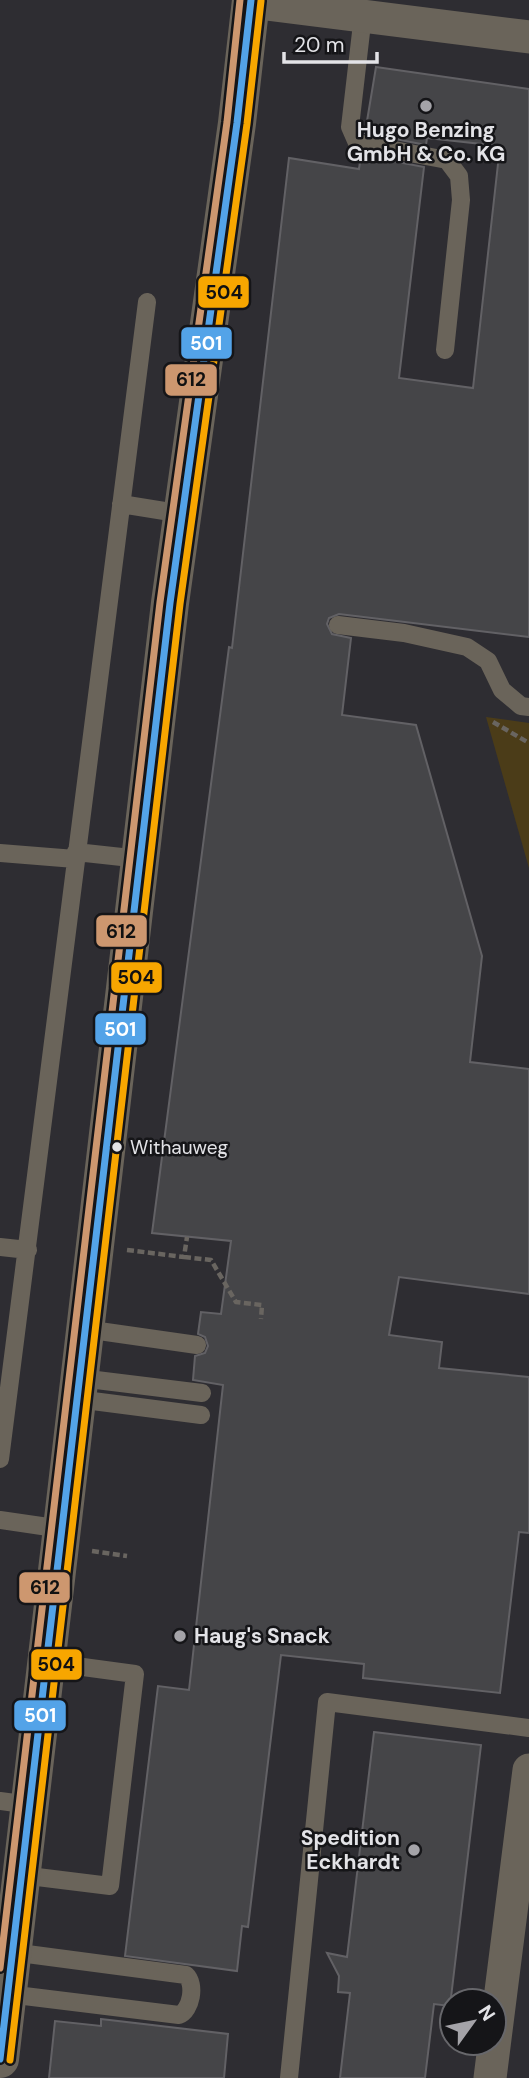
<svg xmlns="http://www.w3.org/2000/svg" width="529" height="2078" font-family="'DM Sans',sans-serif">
  <rect width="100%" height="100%" fill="#2e2d32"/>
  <!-- green -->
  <path fill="#4b3c18" d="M 486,717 L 529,723 L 529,868 Z"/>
  <!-- building -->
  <path fill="#454548" stroke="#626165" stroke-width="2" d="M 376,67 L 529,89 L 529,637 L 339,614 L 329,618 L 327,624 L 332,634 L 351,638 L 342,715 L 416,725 L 482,956 L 470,1062 L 529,1069 L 529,1294 L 399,1277 L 389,1335 L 442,1342 L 439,1368 L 529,1377 L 529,1533 L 519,1532 L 500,1693 L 363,1678 L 364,1664 L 281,1655 L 248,1927 L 242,1926 L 237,1971 L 125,1956 L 158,1686 L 189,1690 L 223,1385 L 193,1380 L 195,1356 L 205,1353 L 208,1346 L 205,1337 L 198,1334 L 201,1312 L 221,1314 L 231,1241 L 152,1233 L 229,647 L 232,648 L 289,158 L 359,169 L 361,155 L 424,167 L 399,378 L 473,388 L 500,146 L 427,138 L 426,145 L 365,133 Z
    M 374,1732 L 481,1745 L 450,2006 L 434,2004 L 425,2078 L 340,2078 L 350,1993 L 338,1992 L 339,1976 L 327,1953 L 347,1957 Z
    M 101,2019 L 228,2034 L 224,2078 L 49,2078 L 55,2021 L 101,2026 Z"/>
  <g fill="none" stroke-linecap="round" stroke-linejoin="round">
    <!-- path -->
    <path stroke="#696560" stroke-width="4.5" stroke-dasharray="7 3.5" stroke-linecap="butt" d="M 493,722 L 529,743
      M 127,1250 L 184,1257 L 187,1237
      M 184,1257 L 211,1260 L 236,1302 L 262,1305 L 261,1319
      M 92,1551 L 127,1556"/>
    <!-- service -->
    <path stroke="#6a645a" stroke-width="18" d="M 363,15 L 350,127 L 357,143 L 447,160 L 459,176 L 461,200 L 445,350
      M 121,504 L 183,514
      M 338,625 L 404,633 L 467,647 L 488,661 L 502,690 L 521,706 L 529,707
      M 76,852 L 140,859
      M 0,853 L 75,859
      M 0,1247 L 28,1250
      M 85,1329 L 197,1345
      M 80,1378 L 202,1393
      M 77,1399 L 201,1415
      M 0,1459 L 147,302
      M 0,1520 L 62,1529
      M 0,1801 L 30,1805
      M 21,1875 L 110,1886 L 135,1674 L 46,1662
      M 8,1994 L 179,2015 C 191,2011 196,1984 186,1975 L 12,1952
      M 289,2078 L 327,1702 L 529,1728"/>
    <!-- minor -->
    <path stroke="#6a645a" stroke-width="33" d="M 251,2 L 529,37
      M 490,2078 L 529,1770"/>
    <!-- tertiary -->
    <path stroke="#6a645a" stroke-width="38" d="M 0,2059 L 170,603 L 237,123 L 251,0"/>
    <defs>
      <path id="bus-1" d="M 0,2059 L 170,603 L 237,123 L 251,0"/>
      <path id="bus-2" d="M 10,2060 L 180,604 L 247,124 L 261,1"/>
      <path id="bus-3" d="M 0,1968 L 160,602 L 227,122 L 240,0"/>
    </defs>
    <!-- bus-1 casing -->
    <use href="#bus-1" stroke="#151518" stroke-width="12"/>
    <!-- bus-2 casing -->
    <use href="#bus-2" stroke="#151518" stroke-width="12"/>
    <!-- bus-3 casing -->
    <use href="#bus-3" stroke="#151518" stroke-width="12"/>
    <!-- bus-1 -->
    <use href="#bus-1" stroke="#53a3e8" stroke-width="7"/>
    <!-- bus-2 -->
    <use href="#bus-2" stroke="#f7a600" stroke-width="7"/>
    <!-- bus-3 -->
    <use href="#bus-3" stroke="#cd976f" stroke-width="7"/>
  </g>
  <!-- markers -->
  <g fill="#a4a3a8" stroke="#151518" stroke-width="2.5">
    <circle cx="426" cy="106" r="7"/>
    <circle cx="180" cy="1636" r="7"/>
    <circle cx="414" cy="1850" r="7"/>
  </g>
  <circle fill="#e3e3e7" stroke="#151518" stroke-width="2.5" cx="117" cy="1147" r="6"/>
  <g text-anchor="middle" stroke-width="5" stroke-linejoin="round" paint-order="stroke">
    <!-- bus labels -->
    <g font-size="19" fill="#e3e3e7" stroke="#151518" text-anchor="start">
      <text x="130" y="1154">Withauweg</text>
    </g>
    <!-- poi labels -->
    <g font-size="21" font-weight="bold" fill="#e3e3e7" stroke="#151518">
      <text x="426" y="137">Hugo Benzing<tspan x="426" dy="24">GmbH &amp; Co. KG</tspan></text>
      <text x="194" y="1643" text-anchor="start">Haug's Snack</text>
      <text x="400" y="1845" text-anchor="end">Spedition<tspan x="400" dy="24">Eckhardt</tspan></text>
    </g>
  </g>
  <g stroke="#151518" stroke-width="2.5">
    <rect x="197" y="275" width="53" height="34" rx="7" fill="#f7a600"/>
    <rect x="180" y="326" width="53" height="34" rx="7" fill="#53a3e8"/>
    <rect x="164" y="363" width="54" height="34" rx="7" fill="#cd976f"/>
    <rect x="95" y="914" width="53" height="34" rx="7" fill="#cd976f"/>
    <rect x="110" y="961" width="53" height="33" rx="7" fill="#f7a600"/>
    <rect x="94" y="1012" width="53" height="34" rx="7" fill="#53a3e8"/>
    <rect x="18" y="1571" width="53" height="33" rx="7" fill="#cd976f"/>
    <rect x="30" y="1648" width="53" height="33" rx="7" fill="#f7a600"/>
    <rect x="13" y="1699" width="54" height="33" rx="7" fill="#53a3e8"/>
  </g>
  <g font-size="19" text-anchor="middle" font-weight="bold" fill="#fff">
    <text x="206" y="350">501</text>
    <text x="120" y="1036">501</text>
    <text x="40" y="1722">501</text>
  </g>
  <g font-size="19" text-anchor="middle" font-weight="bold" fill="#111">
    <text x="224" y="299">504</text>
    <text x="191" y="386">612</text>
    <text x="121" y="938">612</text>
    <text x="136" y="984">504</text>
    <text x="45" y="1594">612</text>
    <text x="56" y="1671">504</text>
  </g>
  <!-- north arrow -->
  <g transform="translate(473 2022) rotate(57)"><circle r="33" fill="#151518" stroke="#67676b" stroke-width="2"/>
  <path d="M0-5L12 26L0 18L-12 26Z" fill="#a4a3a8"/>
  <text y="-10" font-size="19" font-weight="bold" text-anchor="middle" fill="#e3e3e7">N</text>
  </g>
  <!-- scale -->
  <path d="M284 52v10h93v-10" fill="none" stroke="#e3e3e7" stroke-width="3.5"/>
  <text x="294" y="52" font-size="21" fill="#e3e3e7" stroke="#151518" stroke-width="5" paint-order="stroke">20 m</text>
</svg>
